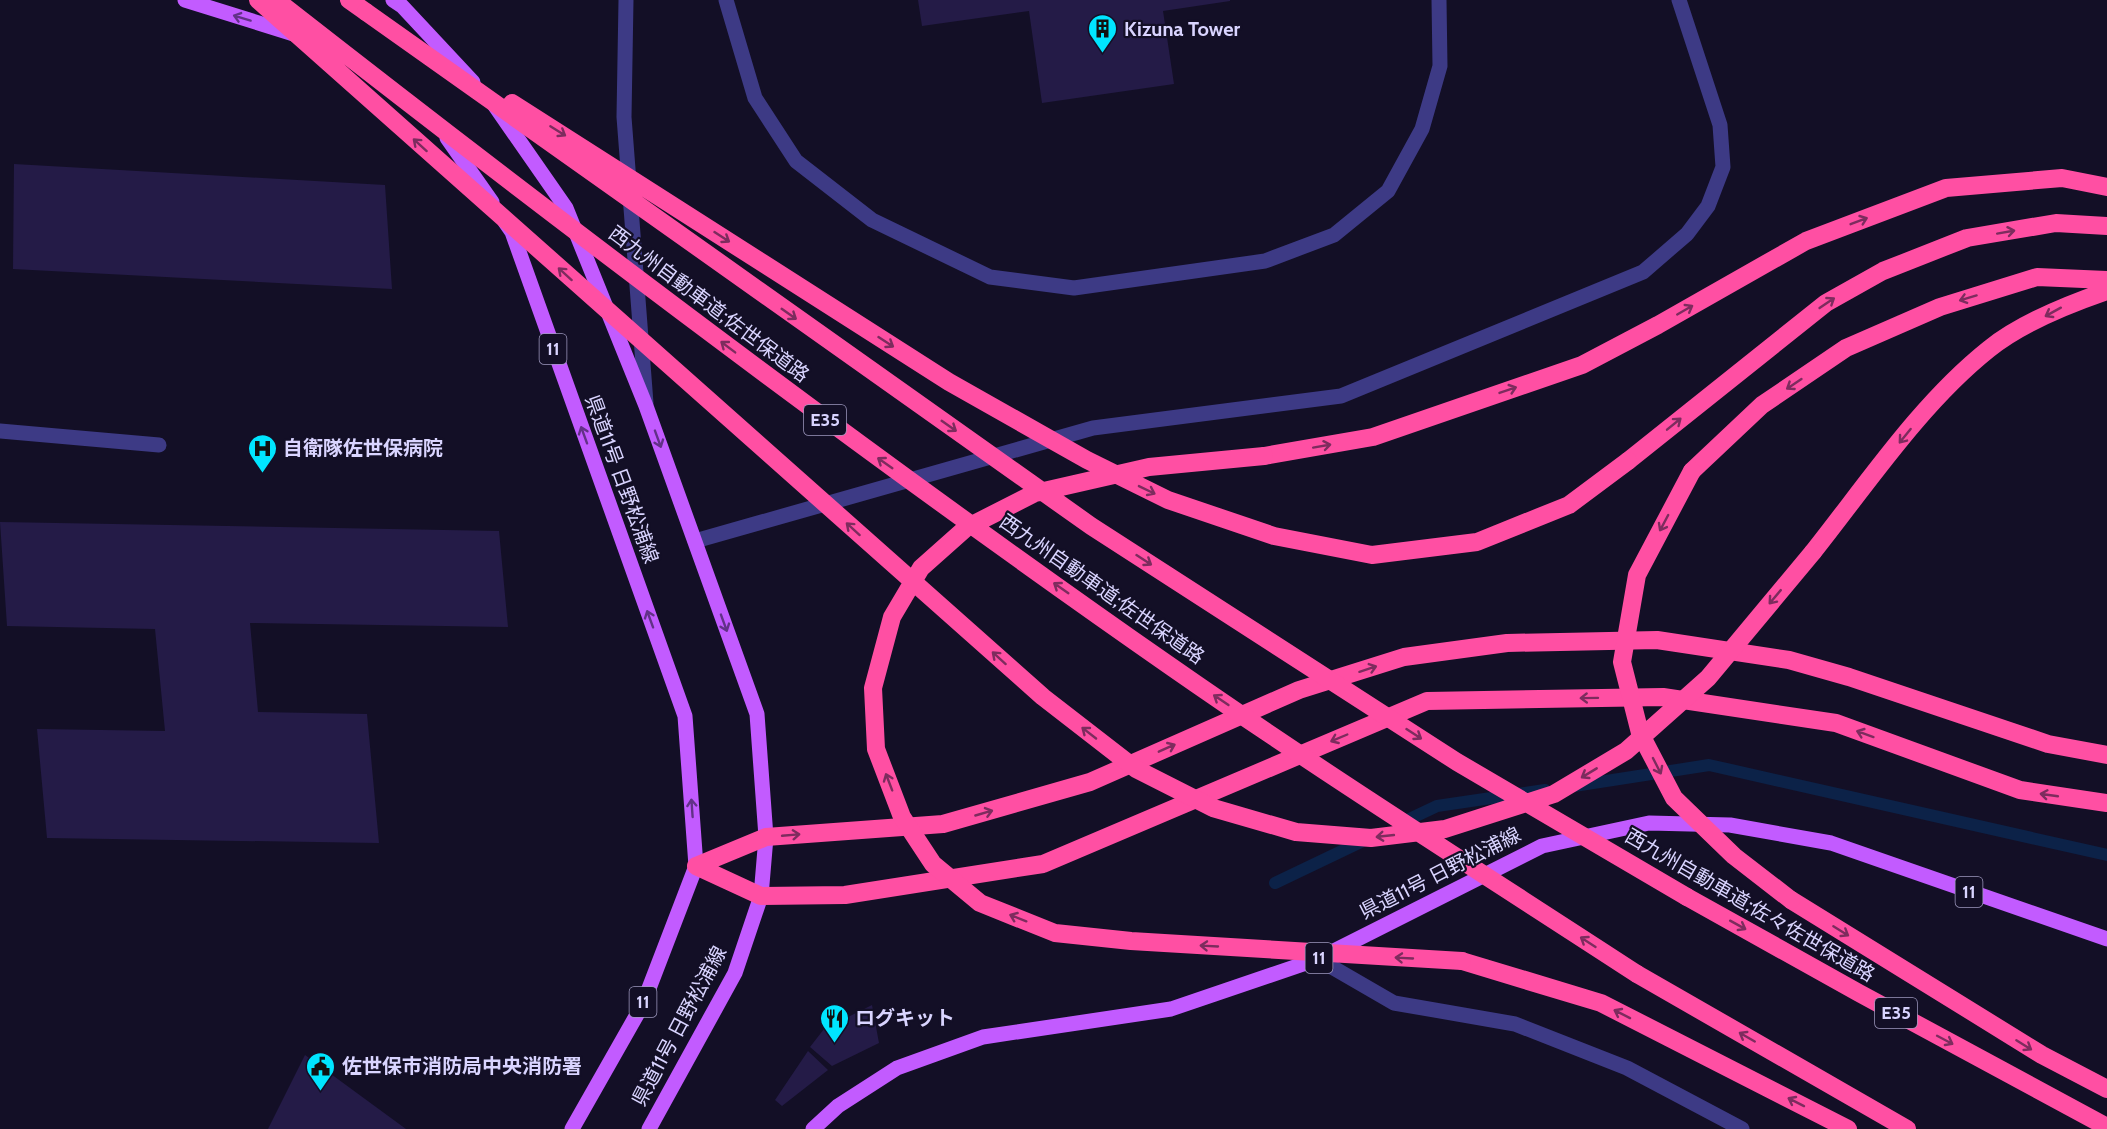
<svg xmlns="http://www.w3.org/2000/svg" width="2107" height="1129" font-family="Cabin,'Noto Sans JP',sans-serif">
  <rect width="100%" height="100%" fill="#130f26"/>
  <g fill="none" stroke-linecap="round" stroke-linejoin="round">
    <!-- stream -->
    <path stroke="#0c2248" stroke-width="12" d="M 1574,786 L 1709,765 L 2107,855
      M 1399,824 L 1437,806 L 1545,790
      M 1275,883 L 1367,839"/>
  </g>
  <!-- building -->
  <path fill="#241b47" d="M 918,0 L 1230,0 L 1230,1 L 1163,11 L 1174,84 L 1042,103 L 1029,11 L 922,26 Z
    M 14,164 L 385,185 L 392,289 L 13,269 Z
    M 0,522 L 499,531 L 508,627 L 250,623 L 258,712 L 367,714 L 379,843 L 47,838 L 37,729 L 165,731 L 155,629 L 7,626 Z
    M 872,1005 L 879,1043 L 832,1066 L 810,1047 L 824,1029 Z
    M 808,1051 L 828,1070 L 782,1106 L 775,1100 Z
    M 305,1055 L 406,1129 L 268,1129 Z"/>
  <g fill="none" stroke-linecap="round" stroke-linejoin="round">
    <!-- lane -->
    <path stroke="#3d3a85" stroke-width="15" d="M 626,0 L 624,117 L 646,403
      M 726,0 L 755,98 L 796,161 L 872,220 L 990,277 L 1074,288 L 1265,261 L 1334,235 L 1388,191 L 1422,129 L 1440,66 L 1439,0
      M 0,431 L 159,445"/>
    <!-- street -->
    <path stroke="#3d3a85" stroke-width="15" d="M 695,541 L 1093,428 L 1341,396 L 1643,272 L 1687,234 L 1708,206 L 1723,167 L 1720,125 L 1679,0
      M 1318,959 L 1394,1003 L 1515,1024 L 1627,1068 L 1742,1129"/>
    <!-- primary -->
    <path stroke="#c25bff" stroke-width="15" d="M 185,0 L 297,35
      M 393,0 L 402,6 L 473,82
      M 495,106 L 566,208 L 646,406 L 757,714 L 766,837 L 761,896 L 735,973 L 649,1129
      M 447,138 L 492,202
      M 505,222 L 512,232 L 685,716 L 696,866 L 643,1004 L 572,1129
      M 813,1129 L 838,1106 L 897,1068 L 983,1037 L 1171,1009 L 1318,959 L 1542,846 L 1649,823 L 1730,825 L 1831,843 L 2107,939"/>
    <!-- highway -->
    <path stroke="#ff4fa3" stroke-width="18" d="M 349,0 L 366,12
      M 1264,456 L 1373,437 L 1582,365 L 1658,325 L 1806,241 L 1946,188 L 2062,178 L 2107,187
      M 1628,461 L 1826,303 L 1883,271 L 1967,238 L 2056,223 L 2107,226
      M 1692,471 L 1762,405 L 1846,348 L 1940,307 L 2037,277 L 2107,280
      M 1813,552 C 1867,484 1921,403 1989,349 C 2021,323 2069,304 2107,291
      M 696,866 L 761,896 L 845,895 L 1043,864 L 1427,701 L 1663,697 L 1836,723 L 2020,790 L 2107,803
      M 696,866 L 766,837 L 943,824 L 1090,782 L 1299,690 L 1404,657 L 1507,643 L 1657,640 L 1789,660 L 1849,677 L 2048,744 L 2107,755
      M 1687,897 L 1859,993 L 2107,1127
      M 1791,900 L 2042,1055 L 2107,1089
      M 1462,961 L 1601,1003 L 1848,1129
      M 1637,974 L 1907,1129"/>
    <!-- highway-bridge -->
    <path stroke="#ff4fa3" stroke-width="18" d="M 258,0 L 1043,697 L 1136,769 L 1213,808 L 1296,832 L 1371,838 L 1445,829 L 1554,794 L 1626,751 L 1708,678 L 1813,552
      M 276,0 C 570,230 867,455 1173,668 C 1325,774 1482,873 1637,974
      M 366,12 L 1091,526 L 1457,762 L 1687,897
      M 512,103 L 949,382 L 1087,460 L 1168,500 L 1274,536 L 1372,555 L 1477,542 L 1569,505 L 1628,461
      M 1264,456 L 1149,467 L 1035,493 L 966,528 L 921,568 L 892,617 L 873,688 L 876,749 L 902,817 L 933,864 L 980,903 L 1055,933 L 1131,941 L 1462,961
      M 1692,471 L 1637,575 L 1622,662 L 1640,733 L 1674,798 L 1734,856 L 1791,900"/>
  </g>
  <!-- one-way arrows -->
  <defs><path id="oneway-shaft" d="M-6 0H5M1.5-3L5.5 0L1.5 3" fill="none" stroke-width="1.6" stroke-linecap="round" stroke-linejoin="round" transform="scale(1.5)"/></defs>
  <g stroke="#623188">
    <use href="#oneway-shaft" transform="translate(242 18) rotate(-163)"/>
    <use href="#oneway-shaft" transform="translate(584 435) rotate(-110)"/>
    <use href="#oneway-shaft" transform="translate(658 439) rotate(70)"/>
    <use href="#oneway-shaft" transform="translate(650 619) rotate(-110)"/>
    <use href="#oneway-shaft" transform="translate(724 623) rotate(70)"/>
    <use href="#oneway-shaft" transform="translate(692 808) rotate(-94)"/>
  </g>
  <g stroke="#7d2c5e">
    <use href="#oneway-shaft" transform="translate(558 131) rotate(32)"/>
    <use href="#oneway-shaft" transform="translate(420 145) rotate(-138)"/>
    <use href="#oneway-shaft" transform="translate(1859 221) rotate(-21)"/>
    <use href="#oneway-shaft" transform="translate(2006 232) rotate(-10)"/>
    <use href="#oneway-shaft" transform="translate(722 237) rotate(33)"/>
    <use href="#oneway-shaft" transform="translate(565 274) rotate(-138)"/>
    <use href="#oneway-shaft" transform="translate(1968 298) rotate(163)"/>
    <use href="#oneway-shaft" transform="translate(1827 303) rotate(-34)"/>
    <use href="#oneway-shaft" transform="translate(1685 310) rotate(-30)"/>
    <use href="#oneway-shaft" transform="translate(2053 312) rotate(151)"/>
    <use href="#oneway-shaft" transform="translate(789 314) rotate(35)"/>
    <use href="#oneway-shaft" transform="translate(886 342) rotate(33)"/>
    <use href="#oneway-shaft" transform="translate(728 347) rotate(-143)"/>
    <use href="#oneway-shaft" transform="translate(1794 384) rotate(146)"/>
    <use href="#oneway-shaft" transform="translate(1508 390) rotate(-19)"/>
    <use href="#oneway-shaft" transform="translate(1674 424) rotate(-39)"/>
    <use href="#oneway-shaft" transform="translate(949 426) rotate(35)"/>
    <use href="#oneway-shaft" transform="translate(1905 436) rotate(129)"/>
    <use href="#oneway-shaft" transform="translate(1322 446) rotate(-10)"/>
    <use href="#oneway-shaft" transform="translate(885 463) rotate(-145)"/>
    <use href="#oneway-shaft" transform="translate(1147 490) rotate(26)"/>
    <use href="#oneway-shaft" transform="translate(1664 523) rotate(118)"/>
    <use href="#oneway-shaft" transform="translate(853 529) rotate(-138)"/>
    <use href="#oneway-shaft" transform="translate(1144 560) rotate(33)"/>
    <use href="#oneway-shaft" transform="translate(1061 588) rotate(-145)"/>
    <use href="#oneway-shaft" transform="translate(1775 597) rotate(130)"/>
    <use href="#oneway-shaft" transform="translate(999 658) rotate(-138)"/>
    <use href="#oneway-shaft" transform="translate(1368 669) rotate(-18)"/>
    <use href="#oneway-shaft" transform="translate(1589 698) rotate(179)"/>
    <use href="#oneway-shaft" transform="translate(1221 700) rotate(-146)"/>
    <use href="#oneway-shaft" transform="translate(1089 733) rotate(-142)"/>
    <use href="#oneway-shaft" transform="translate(1414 734) rotate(33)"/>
    <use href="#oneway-shaft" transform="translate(1865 734) rotate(-160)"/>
    <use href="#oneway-shaft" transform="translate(1339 738) rotate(157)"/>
    <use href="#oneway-shaft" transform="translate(1167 748) rotate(-24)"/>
    <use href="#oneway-shaft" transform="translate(1657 766) rotate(63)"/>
    <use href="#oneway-shaft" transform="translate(1589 773) rotate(149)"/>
    <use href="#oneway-shaft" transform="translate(889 782) rotate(-111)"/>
    <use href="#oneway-shaft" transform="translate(2049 795) rotate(-172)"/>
    <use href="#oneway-shaft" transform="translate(984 813) rotate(-16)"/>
    <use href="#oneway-shaft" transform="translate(791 835) rotate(-5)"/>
    <use href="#oneway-shaft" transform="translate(1385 836) rotate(174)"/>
    <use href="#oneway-shaft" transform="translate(1018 918) rotate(-158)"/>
    <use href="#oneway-shaft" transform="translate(1738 925) rotate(29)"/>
    <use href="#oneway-shaft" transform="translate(1841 931) rotate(32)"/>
    <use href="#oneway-shaft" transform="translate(1588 942) rotate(-147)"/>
    <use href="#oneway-shaft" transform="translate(1209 946) rotate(-177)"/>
    <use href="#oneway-shaft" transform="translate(1404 958) rotate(-177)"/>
    <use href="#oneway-shaft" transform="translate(1622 1014) rotate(-153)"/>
    <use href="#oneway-shaft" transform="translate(1747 1037) rotate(-150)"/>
    <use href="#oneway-shaft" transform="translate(1945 1040) rotate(28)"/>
    <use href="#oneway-shaft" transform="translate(2024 1045) rotate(32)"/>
    <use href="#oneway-shaft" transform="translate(1796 1102) rotate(-153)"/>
  </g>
  <!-- icons -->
  <defs>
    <symbol id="building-pin" viewBox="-11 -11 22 30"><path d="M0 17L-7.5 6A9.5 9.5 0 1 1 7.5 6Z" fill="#00e5ff" stroke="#130f26"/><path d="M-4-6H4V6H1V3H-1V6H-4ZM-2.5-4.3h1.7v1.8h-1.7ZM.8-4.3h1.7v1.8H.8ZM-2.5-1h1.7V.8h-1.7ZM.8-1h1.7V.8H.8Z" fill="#111"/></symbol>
    <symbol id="hospital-pin" viewBox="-11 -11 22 30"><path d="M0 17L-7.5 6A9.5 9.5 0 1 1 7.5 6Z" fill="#00e5ff" stroke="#130f26"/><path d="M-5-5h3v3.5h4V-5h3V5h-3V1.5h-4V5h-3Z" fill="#111"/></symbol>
    <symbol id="restaurant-pin" viewBox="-11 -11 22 30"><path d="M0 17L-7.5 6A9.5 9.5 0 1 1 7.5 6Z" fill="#00e5ff" stroke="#130f26"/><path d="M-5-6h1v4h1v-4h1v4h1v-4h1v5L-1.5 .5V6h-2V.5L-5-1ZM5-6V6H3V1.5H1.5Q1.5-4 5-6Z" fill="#111"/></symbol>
    <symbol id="civic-pin" viewBox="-11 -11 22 30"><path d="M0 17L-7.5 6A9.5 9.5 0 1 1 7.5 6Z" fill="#00e5ff" stroke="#130f26"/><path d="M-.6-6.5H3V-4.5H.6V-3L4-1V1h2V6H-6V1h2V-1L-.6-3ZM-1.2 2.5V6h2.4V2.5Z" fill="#111"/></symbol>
  </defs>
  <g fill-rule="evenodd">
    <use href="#building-pin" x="1086" y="12" width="33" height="45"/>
    <use href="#hospital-pin" x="246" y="432" width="33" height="45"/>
    <use href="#restaurant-pin" x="818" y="1002" width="33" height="45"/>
    <use href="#civic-pin" x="304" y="1050" width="33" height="45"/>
  </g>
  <g text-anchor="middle" stroke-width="4.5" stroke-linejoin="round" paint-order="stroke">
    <!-- shield labels -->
    <g fill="#130f26" stroke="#9e99be" stroke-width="1.5">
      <rect x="539.5" y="334" width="27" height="30" rx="4.5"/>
      <rect x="804" y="405" width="42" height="30" rx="4.5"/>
      <rect x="1955.5" y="877" width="27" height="30" rx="4.5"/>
      <rect x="1305.5" y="943" width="27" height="30" rx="4.5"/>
      <rect x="629.5" y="987" width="27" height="30" rx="4.5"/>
      <rect x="1875" y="998" width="42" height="30" rx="4.5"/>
    </g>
    <g font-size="18" font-weight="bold" fill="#d9d4ff">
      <text x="553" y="355">11</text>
      <text x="825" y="426">E35</text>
      <text x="1969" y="898">11</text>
      <text x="1319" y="964">11</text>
      <text x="643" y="1008">11</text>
      <text x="1896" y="1019">E35</text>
    </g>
    <!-- poi labels -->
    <g font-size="20" font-weight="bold" fill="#d9d4ff" stroke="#130f26" text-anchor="start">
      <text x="1124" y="36">Kizuna Tower</text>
      <text x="283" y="455">自衛隊佐世保病院</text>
      <text x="855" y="1025">ログキット</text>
      <text x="342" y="1073">佐世保市消防局中央消防署</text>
    </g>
    <!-- street labels -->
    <g font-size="20" fill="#d9d4ff" stroke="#130f26">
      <text transform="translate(709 304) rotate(37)" y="7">西九州自動車道;佐世保道路</text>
      <text transform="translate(622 479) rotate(70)" y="7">県道11号 日野松浦線</text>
      <text transform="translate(1102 589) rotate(35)" y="7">西九州自動車道;佐世保道路</text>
      <text transform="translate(1440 873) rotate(-27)" y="7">県道11号 日野松浦線</text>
      <text transform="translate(1750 905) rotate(30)" y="7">西九州自動車道;佐々佐世保道路</text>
      <text transform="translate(679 1026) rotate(-62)" y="7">県道11号 日野松浦線</text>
    </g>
  </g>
</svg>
